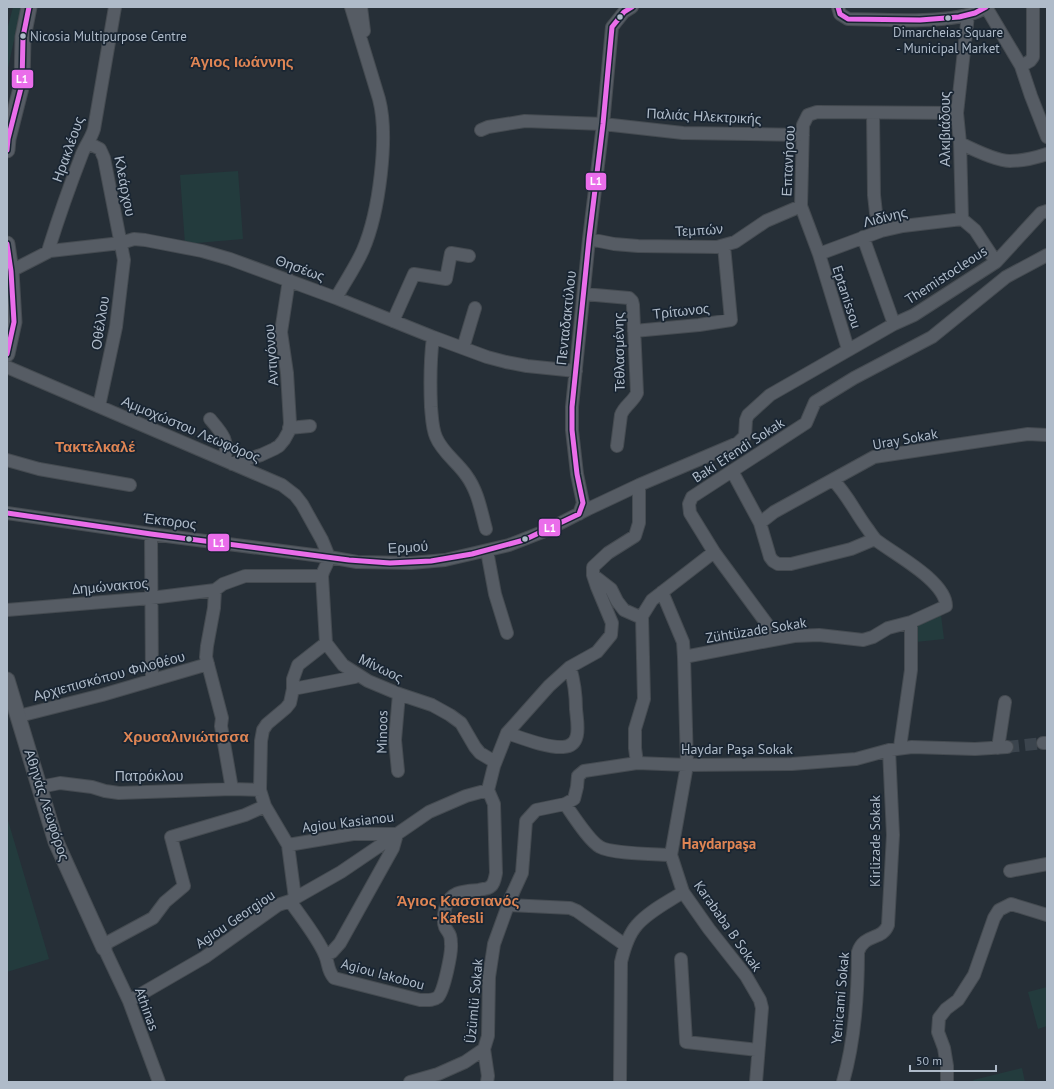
<svg xmlns="http://www.w3.org/2000/svg" width="1054" height="1089" font-family="'PT Sans',sans-serif">
  <rect width="100%" height="100%" fill="#262f37"/>
  <!-- green -->
  <path fill="#233b3d" d="M 13,7 L 21,7 L 7,73 L 7,30 Z
    M 238,171 L 243,239 L 185,244 L 180,175 Z
    M 941,615 L 944,639 L 916,642 L 916,625 Z
    M 7,817 L 49,959 L 7,972 Z
    M 1047,987 L 1047,1026 L 1038,1029 L 1028,992 Z
    M 1022,1068 L 1025,1082 L 974,1082 L 973,1080 Z"/>
  <g fill="none" stroke-linecap="round" stroke-linejoin="round">
    <!-- minor-tunnel -->
    <path stroke="#3b444d" stroke-width="12" stroke-dasharray="12 6" stroke-linecap="butt" d="M 876,213 L 879,225
      M 1007,747 L 1043,743"/>
    <defs>
      <path id="minor" d="M 361,7 L 364,31
        M 838,7 L 840,14 L 848,19 C 882,19 960,26 986,7
        M 986,7 L 1021,66 L 1031,96 L 1047,137
        M 1021,66 L 1030,61 L 1033,57 L 1033,7
        M 873,113 L 874,195 L 876,213
        M 481,130 L 488,127 L 525,121 L 603,124 L 683,133 L 803,135
        M 88,143 L 100,149 L 104,158 L 124,260 L 116,327 L 99,406
        M 960,143 C 972,149 996,161 1010,161 C 1022,161 1035,158 1047,154
        M 962,219 L 960,143 L 957,113 L 968,15
        M 962,219 L 975,230 L 996,262
        M 863,237 L 894,324
        M 589,239 L 614,244 L 638,246 L 717,247 L 735,242 L 766,221 L 801,206
        M 50,251 L 49,248 C 59,216 70,185 82,154 C 85,146 91,139 94,129 L 115,7
        M 819,254 L 881,231 L 903,226 L 962,219
        M 11,271 L 50,251 L 121,243 L 134,239 L 145,240 L 202,251 L 230,259 L 336,298 L 433,337 L 487,357 L 506,362 L 527,366 L 576,371
        M 584,294 L 629,298 L 632,301 L 633,305 L 637,393 C 633,402 624,406 621,415 L 617,446
        M 336,298 C 345,282 356,266 363,250 C 379,213 389,137 379,99 L 351,7
        M 393,321 L 414,274 L 446,279 L 451,253 L 469,256
        M 634,331 L 699,325 L 731,320 L 724,246
        M 433,337 C 430,361 430,384 431,407 C 432,417 432,428 436,437 C 442,452 457,462 466,475 C 478,491 481,511 486,529
        M 463,348 L 475,308
        M 848,349 L 819,254 L 801,206 L 803,125 L 808,115 L 817,112 L 957,113
        M 7,367 L 282,485 L 295,495 L 302,504 L 322,540 L 329,557
        M 210,419 C 222,433 230,441 224,460
        M 289,428 L 310,426
        M 7,460 L 39,469 L 130,485
        M 232,464 L 261,455 L 274,449 L 279,446 L 284,440 L 289,431 L 290,423 L 287,373 L 281,332 L 289,280
        M 732,471 L 760,523 L 770,557 L 773,561 L 778,564 L 791,564 L 851,549 L 875,539
        M 7,513 L 151,534 L 329,557 L 357,562 L 411,563 L 445,560 L 509,545 L 545,531 L 588,509 L 639,485 L 738,443 L 745,436 L 746,420 L 748,415 L 770,395 L 894,324 L 914,315 L 996,262 L 1041,213 L 1047,211
        M 579,514 L 583,503 L 577,474 L 572,430 L 572,407 L 589,239 L 603,124 L 612,27 L 624,12 L 632,7
        M 760,523 L 774,512 L 874,457 L 1028,434 L 1047,435
        M 151,534 L 152,680
        M 487,551 L 495,594 L 507,633
        M 714,552 L 778,639
        M 329,557 C 328,565 323,569 322,576 L 326,643 L 343,665 L 368,681 L 399,694 L 432,705 L 450,715 L 461,723 L 475,747 L 480,753 L 495,762
        M 593,575 L 611,589 L 617,601 L 624,610 L 642,618
        M 215,590 L 214,608 L 207,646 L 206,657 L 222,718 L 221,726 L 232,789
        M 662,592 L 683,642 L 684,657 L 687,765 L 671,855 L 683,892 L 709,929 L 746,976 L 760,1000 L 762,1008 L 756,1082
        M 7,610 L 151,598 L 215,590 L 223,584 L 245,576 L 322,576
        M 684,657 L 794,636 L 819,635 L 863,640 L 873,637 L 888,628 L 911,622 L 946,606 C 946,581 894,554 876,540 C 873,537 870,532 867,528 C 855,512 847,494 833,480
        M 293,689 L 355,677 L 357,675
        M 19,716 L 102,695 L 208,664
        M 507,733 C 522,738 547,748 563,747 C 583,746 577,722 576,709 C 576,694 574,681 570,667
        M 1043,743 L 1047,743
        M 900,747 L 911,670 L 911,622
        M 998,748 L 1005,702
        M 637,763 L 635,748 L 635,729 L 644,699 L 642,616 L 652,600 L 714,552 L 690,513 L 689,504 L 692,497 L 806,423 L 815,402 L 854,378 L 932,337 L 1006,277 L 1047,255
        M 398,771 L 395,740 L 399,694
        M 40,787 L 60,783 L 92,787 L 105,791 L 119,793 L 232,789 L 260,790
        M 565,804 C 573,815 589,841 600,847 C 612,854 656,854 671,855
        M 288,845 L 353,834 L 397,834 L 429,812 L 466,796 L 488,790
        M 1010,871 L 1047,864
        M 295,898 L 288,845 L 265,806 L 260,790 L 261,741 L 263,730 L 267,724 L 286,708 L 290,703 L 293,689 L 293,679 L 298,665 L 326,643
        M 290,901 C 301,917 318,938 325,955 C 329,964 327,970 334,978 L 420,1000 C 427,1000 433,1001 438,997 C 444,991 452,952 451,944 C 451,934 449,934 445,927 C 443,922 444,914 445,909 C 449,891 464,891 479,890 C 481,889 486,889 488,888 C 494,886 495,878 496,873 L 494,804 L 488,790 L 494,766 L 507,733 L 549,686 L 570,667 L 597,652 L 611,635 L 612,623 L 597,587 L 593,575 L 593,567 L 608,553 L 635,536 L 639,523 L 639,485
        M 509,905 L 570,908 L 577,911 L 625,945
        M 103,945 L 153,918 L 165,902 L 184,886 L 171,837 L 245,815 L 265,806
        M 104,948 L 129,1001 L 159,1082
        M 325,955 L 332,952 L 340,943 L 393,848 L 397,834
        M 681,959 L 686,1042 L 758,1050
        M 129,1001 L 205,957 L 278,905 L 290,901 L 341,872 L 397,834
        M 410,1082 L 438,1074 L 465,1062 L 484,1049
        M 487,1082 L 488,1076 L 484,1049 L 488,1036 L 489,977 L 494,944 L 511,897 L 522,873 L 526,821 L 536,810 L 565,804 L 574,799 L 577,787 L 578,776 L 584,771 L 637,763 L 687,765 L 792,764 L 856,759 L 889,750 L 912,747 L 975,749 L 1007,747
        M 620,1082 L 621,962 C 624,949 628,935 637,925 C 649,911 668,902 683,892
        M 843,1082 C 855,1040 858,996 858,952 C 864,933 882,941 888,925 L 893,835 L 889,750
        M 947,1082 L 947,1066 L 944,1048 L 938,1032 L 939,1018 L 946,1009 L 958,1000 L 974,975 L 994,918 L 999,910 L 1011,904 L 1047,915"/>
      <path id="tertiary" d="M 7,150 L 8,139 L 22,84 L 23,37 L 29,7
        M 7,244 L 11,271 L 14,322 L 7,354
        M 7,680 L 56,842 L 104,948"/>
    </defs>
    <!-- minor casing -->
    <use href="#minor" stroke="#454b51" stroke-width="14"/>
    <!-- tertiary casing -->
    <use href="#tertiary" stroke="#454b51" stroke-width="17"/>
    <!-- minor -->
    <use href="#minor" stroke="#565c64" stroke-width="12"/>
    <!-- tertiary -->
    <use href="#tertiary" stroke="#565c64" stroke-width="15"/>
    <defs>
      <path id="bus-1" d="M 838,7 L 840,14 L 848,19 L 920,20 L 959,17 L 975,13 L 986,7
        M 7,150 L 8,139 L 22,84 L 23,37 L 29,7
        M 7,244 L 11,271 L 14,322 L 7,354
        M 7,513 L 151,534 L 349,560 L 390,563 L 431,561 L 472,554 L 524,540 L 579,514 L 583,503 L 577,474 L 572,430 L 572,407 L 589,239 L 603,124 L 612,27 L 624,12 L 632,7"/>
    </defs>
    <!-- bus-1 casing -->
    <use href="#bus-1" stroke="#192532" stroke-width="8"/>
    <!-- bus-1 -->
    <use href="#bus-1" stroke="#ea6dea" stroke-width="5"/>
  </g>
  <!-- markers -->
  <g fill="#afbbc9" stroke="#192532" stroke-width="1.5">
    <circle cx="620" cy="17" r="3.5"/>
    <circle cx="948" cy="18" r="3.5"/>
    <circle cx="23" cy="36" r="3.5"/>
    <circle cx="189" cy="539" r="3.5"/>
    <circle cx="525" cy="539" r="3.5"/>
  </g>
  <g text-anchor="middle" stroke-width="3.5" stroke-linejoin="round" paint-order="stroke">
    <!-- bus labels -->
    <g font-size="13" fill="#afbbc9" stroke="#192532">
      <text x="948" y="37">Dimarcheias Square<tspan x="948" dy="16">- Municipal Market</tspan></text>
      <text x="30" y="41" text-anchor="start">Nicosia Multipurpose Centre</text>
    </g>
    <!-- street labels -->
    <g font-size="14" fill="#afbbc9" stroke="#192532">
      <text transform="translate(704 116) rotate(3)" y="5">Παλιάς Ηλεκτρικής</text>
      <text transform="translate(945 129) rotate(-90)" y="5">Αλκιβιάδους</text>
      <text transform="translate(68 149) rotate(-70)" y="5">Ηρακλέους</text>
      <text transform="translate(788 161) rotate(-87)" y="5">Επτανήσου</text>
      <text transform="translate(125 186) rotate(79)" y="5">Κλεάρχου</text>
      <text transform="translate(885 217) rotate(-14)" y="5">Λιδίνης</text>
      <text transform="translate(699 230) rotate(-3)" y="5">Τεμπών</text>
      <text transform="translate(300 268) rotate(20)" y="5">Θησέως</text>
      <text transform="translate(946 275) rotate(-33)" y="5">Themistocleous</text>
      <text transform="translate(847 297) rotate(72)" y="5">Eptanissou</text>
      <text transform="translate(681 311) rotate(-6)" y="5">Τρίτωνος</text>
      <text transform="translate(566 318) rotate(-84)" y="5">Πενταδακτύλου</text>
      <text transform="translate(100 323) rotate(-81)" y="5">Οθέλλου</text>
      <text transform="translate(619 352) rotate(-91)" y="5">Τεθλασμένης</text>
      <text transform="translate(271 355) rotate(-94)" y="5">Αντιγόνου</text>
      <text transform="translate(191 429) rotate(23)" y="5">Αμμοχώστου Λεωφόρος</text>
      <text transform="translate(905 439) rotate(-10)" y="5">Uray Sokak</text>
      <text transform="translate(738 450) rotate(-33)" y="5">Baki Efendi Sokak</text>
      <text transform="translate(170 521) rotate(7)" y="5">Έκτορος</text>
      <text transform="translate(408 547) rotate(-3)" y="5">Ερμού</text>
      <text transform="translate(110 586) rotate(-5)" y="5">Δημώνακτος</text>
      <text transform="translate(756 630) rotate(-9)" y="5">Zühtüzade Sokak</text>
      <text transform="translate(381 668) rotate(26)" y="5">Μίνωος</text>
      <text transform="translate(109 676) rotate(-15)" y="5">Αρχιεπισκόπου Φιλοθέου</text>
      <text transform="translate(382 732) rotate(-89)" y="5">Minoos</text>
      <text x="737" y="754">Haydar Paşa Sokak</text>
      <text x="149" y="781">Πατρόκλου</text>
      <text transform="translate(47 805) rotate(72)" y="5">Αθηνάς Λεωφόρος</text>
      <text transform="translate(348 822) rotate(-7)" y="5">Agiou Kasianou</text>
      <text transform="translate(875 841) rotate(-90)" y="5">Kirlizade Sokak</text>
      <text transform="translate(235 919) rotate(-34)" y="5">Agiou Georgiou</text>
      <text transform="translate(728 926) rotate(55)" y="5">Karababa B Sokak</text>
      <text transform="translate(383 974) rotate(15)" y="5">Agiou Iakobou</text>
      <text transform="translate(840 998) rotate(-85)" y="5">Yenicami Sokak</text>
      <text transform="translate(474 1001) rotate(-85)" y="5">Üzümlü Sokak</text>
      <text transform="translate(147 1009) rotate(70)" y="5">Athinas</text>
    </g>
    <!-- neighbourhood labels -->
    <g font-size="15" font-weight="bold" fill="#df8554" stroke="#192532">
      <text x="242" y="67">Άγιος Ιωάννης</text>
      <text x="95" y="452">Τακτελκαλέ</text>
      <text x="186" y="742">Χρυσαλινιώτισσα</text>
      <text x="719" y="849">Haydarpaşa</text>
      <text x="458" y="906">Άγιος Κασσιανός<tspan x="458" dy="17">- Kafesli</tspan></text>
    </g>
  </g>
  <g stroke="#192532" stroke-width="1.5">
    <rect x="11" y="69" width="23" height="20" rx="4" fill="#ea6dea"/>
    <rect x="585" y="172" width="22" height="19" rx="4" fill="#ea6dea"/>
    <rect x="538" y="518" width="23" height="19" rx="4" fill="#ea6dea"/>
    <rect x="207" y="533" width="23" height="19" rx="4" fill="#ea6dea"/>
  </g>
  <g font-size="11" text-anchor="middle" font-weight="bold" fill="#fff">
    <text x="22" y="83">L1</text>
    <text x="596" y="185">L1</text>
    <text x="550" y="532">L1</text>
    <text x="219" y="547">L1</text>
  </g>
  <!-- border -->
  <rect width="1054" height="1089" fill="none" stroke="#afbbc9" stroke-width="16"/>
  <!-- scale -->
  <path d="M910 1065v6h86v-6" fill="none" stroke="#afbbc9" stroke-width="2"/>
  <text x="916" y="1065" font-size="12" fill="#afbbc9" stroke="#192532" stroke-width="3" paint-order="stroke">50 m</text>
</svg>
